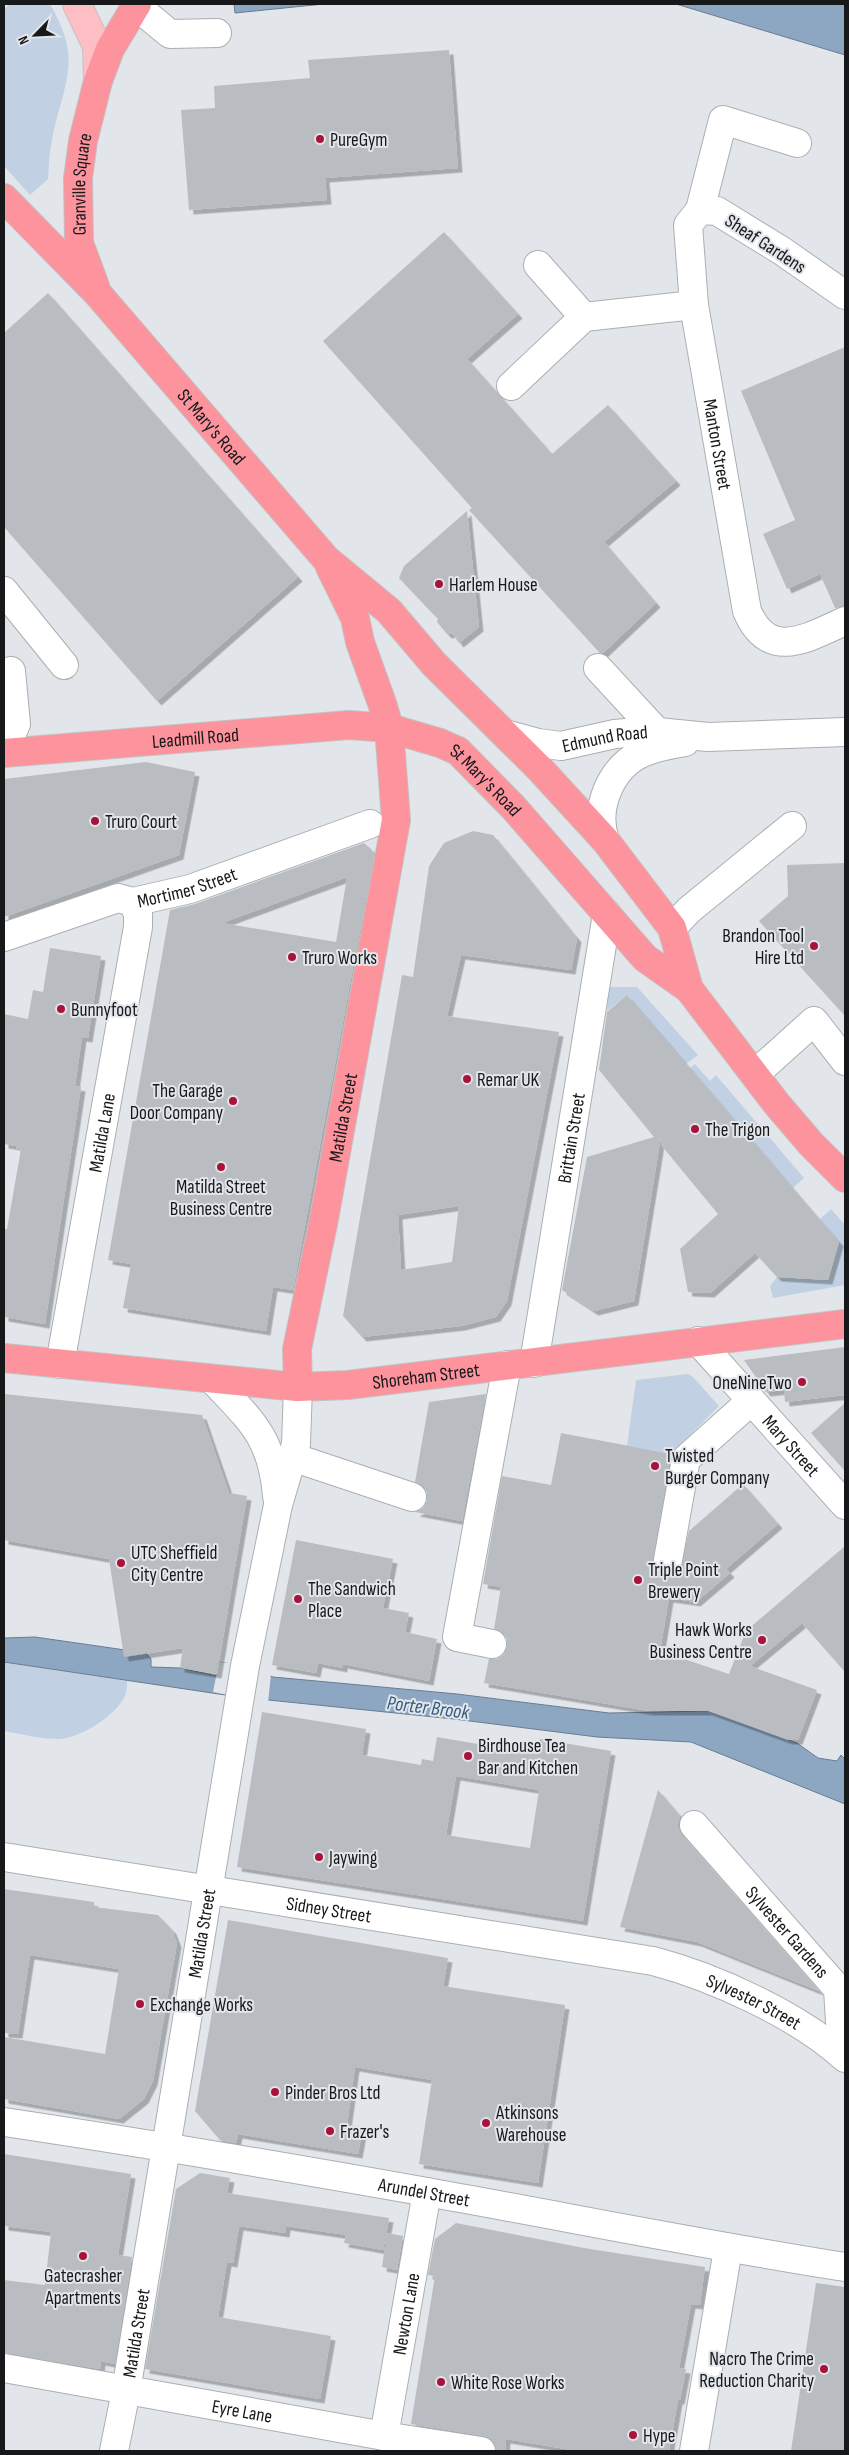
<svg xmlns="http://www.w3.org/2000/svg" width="849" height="2455" font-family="'Sofia Sans Condensed',sans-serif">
  <defs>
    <filter id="shadow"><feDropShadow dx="4.5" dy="4.5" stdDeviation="0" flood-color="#0004"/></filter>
  </defs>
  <rect width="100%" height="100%" fill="#e2e6ea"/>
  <!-- green -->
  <path fill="#c1d1e3" d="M 10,4 L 50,4 C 84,63 63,82 52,140 C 49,153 49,166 48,179 L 30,195 L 4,166 L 4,9 Z
    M 609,987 L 637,987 L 698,1055 L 686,1064 L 627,995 L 607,1011 Z
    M 695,1064 L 710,1081 L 716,1075 L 804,1178 L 793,1188 L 690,1068 Z
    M 831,1209 L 845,1225 L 845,1285 L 773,1298 L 770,1286 L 777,1277 L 828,1280 L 839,1242 L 820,1219 Z
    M 688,1374 L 693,1377 L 719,1406 L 671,1454 L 627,1446 L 636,1380 Z
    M 4,1662 L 127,1681 C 127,1685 127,1692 125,1696 C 116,1716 79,1739 58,1739 C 40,1739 21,1734 4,1731 Z"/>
  <!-- water -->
  <path fill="#8da7c2" stroke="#6a7c90" d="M 234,4 L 324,4 L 235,13 Z
    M 676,4 L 845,4 L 845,55 Z
    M 35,1637 L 146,1653 L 151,1659 L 151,1667 L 180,1668 L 217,1676 L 219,1662 L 245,1666 L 273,1677 L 457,1694 L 609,1713 L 708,1711 L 797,1743 L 818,1758 L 837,1761 L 841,1755 L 845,1759 L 845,1804 L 691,1742 L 597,1737 L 454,1719 L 239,1697 L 4,1662 L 4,1638 Z"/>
  <!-- pier -->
  <path fill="#e2e6ea" d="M 219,1662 L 245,1664 L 271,1674 L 268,1703 L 213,1692 Z"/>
  <!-- building -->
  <path fill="#b9bdc1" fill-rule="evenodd" filter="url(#shadow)" d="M 449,50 L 458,168 L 325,178 L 327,200 L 189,210 L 181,110 L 215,108 L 214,86 L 310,78 L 308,60 Z
    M 444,232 L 518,314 L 467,359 L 552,454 L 608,405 L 676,481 L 604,542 L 656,603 L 603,653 L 600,653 L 469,510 L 472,508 L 323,341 Z
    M 48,293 L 298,577 L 157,701 L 4,527 L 4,333 Z
    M 845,347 L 845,606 L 835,608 L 820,574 L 787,589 L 763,534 L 795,520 L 741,391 Z
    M 467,511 L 479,627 L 459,643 L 452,633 L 447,634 L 437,622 L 438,619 L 399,578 L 404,566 Z
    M 146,762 L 195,772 L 179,855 L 4,917 L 4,779 Z
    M 473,831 L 493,835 L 577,938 L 571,970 L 461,955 L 447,1016 L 559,1032 L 507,1301 L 496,1317 L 461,1326 L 362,1337 L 343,1316 L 402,975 L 413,977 L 429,866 L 444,843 ZM 459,1206 L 452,1262 L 401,1270 L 398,1215 Z
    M 364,843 L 371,849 L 374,855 L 293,1290 L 273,1287 L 266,1331 L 123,1308 L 131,1264 L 108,1260 L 170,910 L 195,904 ZM 347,877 L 336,942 L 222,923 Z
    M 845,863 L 845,1016 L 759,921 L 788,896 L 787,865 Z
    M 50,948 L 101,956 L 88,1038 L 82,1037 L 75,1086 L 81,1087 L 45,1324 L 4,1317 L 4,1229 L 7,1229 L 21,1149 L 16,1148 L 16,1146 L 4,1144 L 4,1014 L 28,1019 L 33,990 L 43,992 Z
    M 627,995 L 839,1242 L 828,1280 L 777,1277 L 755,1253 L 710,1293 L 688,1292 L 680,1249 L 718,1214 L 662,1146 L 661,1136 L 634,1301 L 594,1311 L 562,1290 L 587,1157 L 654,1137 L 599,1070 L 607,1012 Z
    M 845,1347 L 845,1395 L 785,1402 L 784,1390 L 766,1392 L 744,1360 Z
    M 4,1394 L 202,1415 L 229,1493 L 247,1496 L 217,1674 L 180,1668 L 183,1648 L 124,1657 L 109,1559 L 4,1540 Z
    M 486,1394 L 462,1521 L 415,1512 L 423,1508 L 427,1501 L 427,1493 L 424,1487 L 415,1482 L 429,1402 Z
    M 845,1403 L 845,1471 L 811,1433 Z
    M 561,1433 L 671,1454 L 653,1557 L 654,1566 L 658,1572 L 665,1575 L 673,1575 L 680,1570 L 689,1531 L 743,1484 L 778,1524 L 726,1569 L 730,1573 L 696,1602 L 669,1598 L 660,1651 L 729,1674 L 746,1631 L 845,1546 L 845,1672 L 802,1623 L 750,1666 L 817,1690 L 798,1740 L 788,1740 L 708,1711 L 649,1711 L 484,1683 L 489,1659 L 497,1659 L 503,1655 L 507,1647 L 507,1639 L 503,1633 L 494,1629 L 501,1587 L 483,1584 L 502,1476 L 551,1485 Z
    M 296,1540 L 393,1559 L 383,1608 L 409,1613 L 405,1632 L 437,1639 L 429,1681 L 343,1664 L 343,1668 L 318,1663 L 316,1673 L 272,1665 Z
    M 262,1712 L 366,1729 L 362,1755 L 421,1765 L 422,1759 L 433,1761 L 437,1737 L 537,1754 L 540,1739 L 611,1751 L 583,1921 L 237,1867 ZM 456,1776 L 539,1790 L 530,1848 L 446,1835 Z
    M 658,1790 L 680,1816 L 677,1826 L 682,1835 L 819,1991 L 697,1942 L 620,1927 Z
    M 4,1889 L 94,1902 L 94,1907 L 158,1915 L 172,1930 L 177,1943 L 153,2081 L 144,2099 L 119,2119 L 4,2099 L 4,2037 L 105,2054 L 119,1969 L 30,1955 L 18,2034 L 4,2033 Z
    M 228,1920 L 448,1958 L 443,1986 L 565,2005 L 538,2183 L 419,2164 L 432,2080 L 355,2067 L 347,2125 L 363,2127 L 358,2154 L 238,2134 L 236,2143 L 220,2140 L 195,2111 Z
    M 4,2154 L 131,2174 L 118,2255 L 132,2257 L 115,2364 L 101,2361 L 100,2369 L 4,2353 L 4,2280 L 45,2285 L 51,2232 L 4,2226 Z
    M 200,2173 L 230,2178 L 227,2193 L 389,2218 L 383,2250 L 344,2243 L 346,2235 L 286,2226 L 285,2233 L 239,2226 L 233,2263 L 227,2262 L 218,2317 L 331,2336 L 320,2399 L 145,2369 L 176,2189 Z
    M 456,2223 L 584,2248 L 705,2267 L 700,2305 L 691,2304 L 679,2368 L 686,2369 L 680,2400 L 678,2400 L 669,2451 L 577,2451 L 506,2439 L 505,2451 L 496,2451 L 491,2439 L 484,2436 L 411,2424 L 435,2276 L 428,2275 L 435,2239 Z
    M 387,2233 L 403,2236 L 397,2270 L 382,2267 Z
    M 816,2283 L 845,2287 L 845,2451 L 791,2451 Z"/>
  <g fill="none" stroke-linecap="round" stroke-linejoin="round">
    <defs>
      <g id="minor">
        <path d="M 136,6 L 170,34 L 217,33"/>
        <path d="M 700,210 L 723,120 L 797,143"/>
        <path d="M 538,265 L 584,317"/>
        <path id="s1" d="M 845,295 L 782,251 L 717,211 L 700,210 L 688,225 L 694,305 L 747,611 C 769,662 807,638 845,621"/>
        <path d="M 511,386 L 584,317 L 694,305"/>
        <path d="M 4,591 L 64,665"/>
        <path d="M 598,668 L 657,732"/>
        <path id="s2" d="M 505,734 L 538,743 L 561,746 L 615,734 L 648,731 L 708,737 L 845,732"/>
        <path d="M 4,751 L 16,724 L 11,671"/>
        <path d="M 605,840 C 594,809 610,769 640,754 C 654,747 670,745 685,742"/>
        <path d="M 672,928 L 689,910 L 792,826"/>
        <path id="s3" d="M 4,937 L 118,898 L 133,902 L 190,889 L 370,824"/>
        <path d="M 755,1074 L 814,1021 L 845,1061"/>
        <path id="s4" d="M 698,1341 L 845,1505"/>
        <path id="s5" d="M 534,1363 L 607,914"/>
        <path id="s6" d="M 60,1364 L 138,927 L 138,914 L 133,902"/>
        <path d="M 212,1379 C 251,1421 272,1436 277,1496"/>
        <path d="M 292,1457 L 412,1497"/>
        <path d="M 668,1560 L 686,1459 L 751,1401"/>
        <path d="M 492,1644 L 457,1637 L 507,1365"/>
        <path id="s7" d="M 694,1825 L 838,1989 L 842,2055"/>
        <path id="s8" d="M 4,1857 L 653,1961 C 714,1977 798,2015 845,2058"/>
        <path id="s9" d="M 4,2122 C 145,2143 286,2167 427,2192 C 567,2217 705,2245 845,2267"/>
        <path id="s10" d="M 4,2368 L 384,2436 L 481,2451"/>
        <path id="s11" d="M 384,2436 L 427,2192"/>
        <path id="s12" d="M 114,2451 L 126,2391 L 245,1666 L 278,1505 L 296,1444 L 298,1387"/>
        <path d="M 694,2451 L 728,2249"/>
      </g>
      <path id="major" d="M 77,4 L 97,46 L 98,81"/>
      <g id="highway">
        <path id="s13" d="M 4,198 L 98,294 L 326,559 L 389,611 L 434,664 L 539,768 L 605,840 L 672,928 L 689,989"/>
        <path id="s14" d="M 95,286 L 79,243 L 78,178 L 83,141 L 98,81 L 110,49 L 137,4"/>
        <path id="s15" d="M 4,753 L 349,725 L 389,728 L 440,743 L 458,751 L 514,808 L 645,958 L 689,989 L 776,1103 L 811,1144 L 845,1178"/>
        <path id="s16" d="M 4,1358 L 298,1387 L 348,1385 L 845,1324"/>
        <path id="s17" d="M 298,1387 L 297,1349 L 324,1219 L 396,820 L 389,728 L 383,706 L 360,642 L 355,618 L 330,567"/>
      </g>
    </defs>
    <!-- minor casing -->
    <use href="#minor" stroke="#abafb3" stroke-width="30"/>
    <!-- major casing -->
    <use href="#major" stroke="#c3c3c3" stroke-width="30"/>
    <!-- highway casing -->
    <use href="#highway" stroke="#c3c3c3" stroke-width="30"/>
    <!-- minor -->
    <use href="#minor" stroke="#fff" stroke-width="28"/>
    <!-- major -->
    <use href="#major" stroke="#fdbec4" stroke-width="28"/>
    <!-- highway -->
    <use href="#highway" stroke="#fc939d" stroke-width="28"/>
  </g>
  <!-- markers -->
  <g fill="#a9133b" stroke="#e2e6ea" stroke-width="2">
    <circle cx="320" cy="139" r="5"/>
    <circle cx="439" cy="584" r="5"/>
    <circle cx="95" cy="821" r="5"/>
    <circle cx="814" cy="946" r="5"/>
    <circle cx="292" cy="957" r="5"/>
    <circle cx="61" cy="1009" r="5"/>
    <circle cx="467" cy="1079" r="5"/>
    <circle cx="233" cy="1101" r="5"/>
    <circle cx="695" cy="1129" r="5"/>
    <circle cx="221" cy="1167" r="5"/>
    <circle cx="802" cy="1382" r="5"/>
    <circle cx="655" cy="1466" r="5"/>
    <circle cx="121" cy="1563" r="5"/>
    <circle cx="638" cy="1580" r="5"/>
    <circle cx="298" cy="1599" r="5"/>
    <circle cx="762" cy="1640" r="5"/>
    <circle cx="468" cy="1756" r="5"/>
    <circle cx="319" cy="1857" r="5"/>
    <circle cx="140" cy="2004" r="5"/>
    <circle cx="275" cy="2092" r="5"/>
    <circle cx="486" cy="2123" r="5"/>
    <circle cx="330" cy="2131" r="5"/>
    <circle cx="83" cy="2256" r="5"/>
    <circle cx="824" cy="2369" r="5"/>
    <circle cx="441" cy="2382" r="5"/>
    <circle cx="633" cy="2435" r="5"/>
  </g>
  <g text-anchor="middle" stroke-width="4" stroke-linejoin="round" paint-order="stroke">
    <!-- poi labels -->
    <g font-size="19" fill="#17181a" stroke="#e2e6ea" text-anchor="start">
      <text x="330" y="146">PureGym</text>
      <text x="449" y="591">Harlem House</text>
      <text x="105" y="828">Truro Court</text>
      <text x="804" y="942" text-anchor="end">Brandon Tool<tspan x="804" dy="22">Hire Ltd</tspan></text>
      <text x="302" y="964">Truro Works</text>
      <text x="71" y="1016">Bunnyfoot</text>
      <text x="477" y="1086">Remar UK</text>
      <text x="223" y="1097" text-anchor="end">The Garage<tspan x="223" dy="22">Door Company</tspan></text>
      <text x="705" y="1136">The Trigon</text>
      <text x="221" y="1193" text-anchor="middle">Matilda Street<tspan x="221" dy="22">Business Centre</tspan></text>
      <text x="792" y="1389" text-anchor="end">OneNineTwo</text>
      <text x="665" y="1462">Twisted<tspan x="665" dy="22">Burger Company</tspan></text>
      <text x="131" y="1559">UTC Sheffield<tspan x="131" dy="22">City Centre</tspan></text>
      <text x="648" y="1576">Triple Point<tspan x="648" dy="22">Brewery</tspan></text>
      <text x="308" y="1595">The Sandwich<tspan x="308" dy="22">Place</tspan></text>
      <text x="752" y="1636" text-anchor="end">Hawk Works<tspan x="752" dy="22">Business Centre</tspan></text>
      <text x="478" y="1752">Birdhouse Tea<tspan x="478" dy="22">Bar and Kitchen</tspan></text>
      <text x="329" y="1864">Jaywing</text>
      <text x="150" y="2011">Exchange Works</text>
      <text x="285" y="2099">Pinder Bros Ltd</text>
      <text x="496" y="2119">Atkinsons<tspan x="496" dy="22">Warehouse</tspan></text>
      <text x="340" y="2138">Frazer's</text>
      <text x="83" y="2282" text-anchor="middle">Gatecrasher<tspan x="83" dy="22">Apartments</tspan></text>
      <text x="814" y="2365" text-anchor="end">Nacro The Crime<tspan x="814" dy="22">Reduction Charity</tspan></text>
      <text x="451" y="2389">White Rose Works</text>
      <text x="643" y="2442">Hype</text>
    </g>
    <!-- street labels -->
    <g font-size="19" fill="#17181a" stroke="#e2e6ea">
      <text dy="7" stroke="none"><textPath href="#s14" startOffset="105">Granville Square</textPath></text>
      <text transform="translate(766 243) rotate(33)" y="7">Sheaf Gardens</text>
      <text dy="7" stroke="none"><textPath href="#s13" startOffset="309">St Mary's Road</textPath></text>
      <text dy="7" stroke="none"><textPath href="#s1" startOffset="411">Manton Street</textPath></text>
      <text dy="7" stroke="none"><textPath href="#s15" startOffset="192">Leadmill Road</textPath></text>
      <text dy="7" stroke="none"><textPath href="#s2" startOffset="102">Edmund Road</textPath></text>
      <text dy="7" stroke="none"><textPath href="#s15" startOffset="499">St Mary's Road</textPath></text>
      <text dy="7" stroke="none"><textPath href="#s3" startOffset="192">Mortimer Street</textPath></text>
      <text dy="7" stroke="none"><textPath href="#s17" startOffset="274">Matilda Street</textPath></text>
      <text dy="7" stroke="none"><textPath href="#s6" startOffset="235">Matilda Lane</textPath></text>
      <text dy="7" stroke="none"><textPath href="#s5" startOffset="228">Brittain Street</textPath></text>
      <text dy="7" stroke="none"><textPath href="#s16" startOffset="424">Shoreham Street</textPath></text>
      <text dy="7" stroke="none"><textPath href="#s4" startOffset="140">Mary Street</textPath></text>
      <text dy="7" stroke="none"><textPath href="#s8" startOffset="329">Sidney Street</textPath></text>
      <text dy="7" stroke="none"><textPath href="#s7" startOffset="142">Sylvester Gardens</textPath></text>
      <text dy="7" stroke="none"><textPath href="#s12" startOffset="525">Matilda Street</textPath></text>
      <text dy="7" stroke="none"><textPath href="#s8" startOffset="766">Sylvester Street</textPath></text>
      <text dy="7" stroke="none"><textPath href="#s9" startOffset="426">Arundel Street</textPath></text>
      <text dy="7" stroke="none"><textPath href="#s11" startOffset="124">Newton Lane</textPath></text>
      <text dy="7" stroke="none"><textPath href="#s12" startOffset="120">Matilda Street</textPath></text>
      <text dy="7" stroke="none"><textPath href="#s10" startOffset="242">Eyre Lane</textPath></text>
    </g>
    <!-- water labels -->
    <g font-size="20" font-style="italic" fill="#335b82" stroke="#e2e6ea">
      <text transform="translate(428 1707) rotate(7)" y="7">Porter Brook</text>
    </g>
  </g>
  <!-- border -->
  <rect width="849" height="2455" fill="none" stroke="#17181a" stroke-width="10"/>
  <!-- north arrow -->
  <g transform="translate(35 35) rotate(246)" stroke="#e2e6ea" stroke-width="4" paint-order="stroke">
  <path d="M0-4L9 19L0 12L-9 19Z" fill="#17181a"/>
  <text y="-8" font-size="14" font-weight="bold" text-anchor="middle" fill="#17181a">N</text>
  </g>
</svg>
